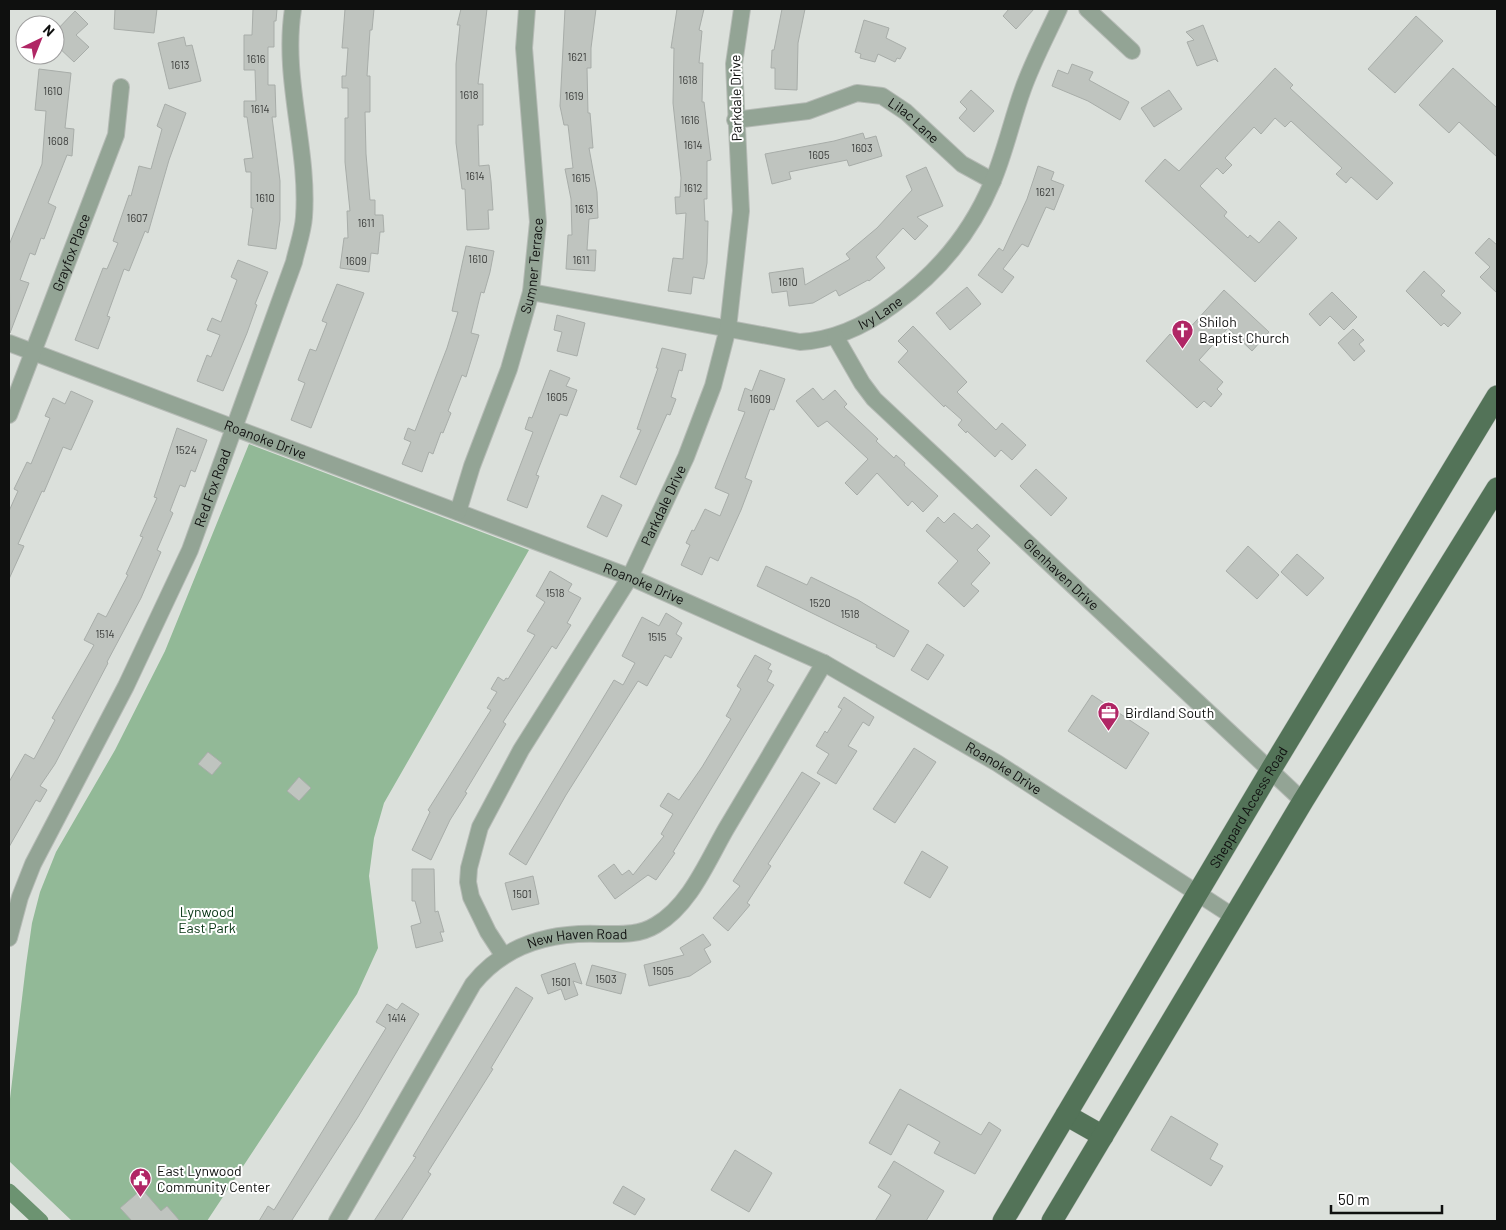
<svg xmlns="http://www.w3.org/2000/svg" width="1506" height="1230" font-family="Barlow,sans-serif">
  <rect width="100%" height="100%" fill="#dbe0db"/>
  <!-- green -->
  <path fill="#92b997" d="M 249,444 L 529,550 L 384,803 L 374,838 L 369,876 L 378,948 L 357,994 L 207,1221 L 72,1221 L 9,1161 L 9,1107 L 26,965 L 32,923 L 40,892 L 56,852 L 115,750 L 165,651 Z"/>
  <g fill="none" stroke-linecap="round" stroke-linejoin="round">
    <!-- canal -->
    <path stroke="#6c9371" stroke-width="15" d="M 9,1191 L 41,1221"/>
  </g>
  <!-- building -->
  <path fill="#bfc4bf" stroke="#a8ada9" d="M 115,9 L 157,9 L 154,33 L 114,29 Z
    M 253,9 L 277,9 L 276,21 L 274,21 L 274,47 L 268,47 L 268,85 L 275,85 L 276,117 L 272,117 L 280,181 L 280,220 L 276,249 L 248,245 L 253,208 L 251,208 L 251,172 L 246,172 L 244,159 L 253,158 L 247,117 L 244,117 L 244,101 L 256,101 L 255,70 L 244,70 L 244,35 L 252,35 Z
    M 345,9 L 374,9 L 372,30 L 370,30 L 367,76 L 370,76 L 370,112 L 365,112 L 366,154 L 370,200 L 375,200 L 375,215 L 383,215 L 384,232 L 380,232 L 378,254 L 371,253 L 369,272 L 340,268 L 344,238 L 348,238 L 347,211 L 350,211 L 345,162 L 345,118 L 348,118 L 348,88 L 342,88 L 342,76 L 346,76 L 348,48 L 342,48 Z
    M 461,9 L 487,9 L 478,84 L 483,84 L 483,125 L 478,125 L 479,166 L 489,165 L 491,181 L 493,210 L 488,210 L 489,229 L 467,230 L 465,189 L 462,189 L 456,143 L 456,64 L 460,25 L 457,25 Z
    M 565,9 L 596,9 L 591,48 L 591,68 L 587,68 L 588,113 L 590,113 L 593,148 L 589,148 L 597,192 L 598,218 L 589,219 L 587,250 L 596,250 L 595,271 L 566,269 L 568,235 L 572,235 L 571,199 L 565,169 L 573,168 L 568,125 L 564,125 L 560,106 Z
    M 677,9 L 704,9 L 699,30 L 702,31 L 699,63 L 703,63 L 702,102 L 704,102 L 711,160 L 707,161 L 707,199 L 704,199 L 705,221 L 708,221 L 707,263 L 704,279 L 693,277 L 691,294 L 668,291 L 673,258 L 683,259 L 686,213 L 676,214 L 675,197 L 680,197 L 681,178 L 673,103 L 674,48 L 671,48 Z
    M 782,9 L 805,9 L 798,43 L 797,90 L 775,89 L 775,68 L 771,68 L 772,50 L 774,50 Z
    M 1009,9 L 1034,9 L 1016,29 L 1003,16 Z
    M 75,11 L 88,24 L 76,35 L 89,47 L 74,62 L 55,44 L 55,32 Z
    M 1416,16 L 1443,41 L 1395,93 L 1368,69 Z
    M 864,20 L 889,28 L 886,38 L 906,48 L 900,59 L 897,58 L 895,62 L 878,54 L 875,62 L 860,58 L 861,54 L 855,52 Z
    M 1203,25 L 1218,62 L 1215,59 L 1197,66 L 1187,42 L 1194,40 L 1186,32 Z
    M 184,37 L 186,46 L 192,45 L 201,81 L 169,89 L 158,43 Z
    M 1072,64 L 1093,72 L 1089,80 L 1129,102 L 1120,120 L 1088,101 L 1052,86 L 1058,70 L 1068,74 Z
    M 1275,68 L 1293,85 L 1290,88 L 1393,183 L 1377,200 L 1351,177 L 1346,183 L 1336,174 L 1342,168 L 1291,121 L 1285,127 L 1275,118 L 1261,134 L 1254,127 L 1225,158 L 1232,165 L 1223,174 L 1217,168 L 1200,186 L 1227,212 L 1224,216 L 1248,238 L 1250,235 L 1259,243 L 1279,221 L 1297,238 L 1255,282 L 1145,181 L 1165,159 L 1179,171 Z
    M 1453,68 L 1497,108 L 1497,157 L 1459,122 L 1449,133 L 1419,105 Z
    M 39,69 L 71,73 L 65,128 L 74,129 L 72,156 L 67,155 L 48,203 L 56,207 L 44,239 L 41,238 L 35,255 L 30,253 L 20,280 L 29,283 L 10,333 L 9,245 L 42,164 L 46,111 L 35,110 Z
    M 971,90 L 994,111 L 974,132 L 959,118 L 967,109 L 960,102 Z
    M 1169,90 L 1182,109 L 1154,127 L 1141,108 Z
    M 165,104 L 186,113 L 169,160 L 148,233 L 145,231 L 129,271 L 124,269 L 107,316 L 110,317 L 98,349 L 75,340 L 103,268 L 107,269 L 118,243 L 113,241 L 129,195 L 131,196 L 139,166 L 151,169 L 162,129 L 157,126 Z
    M 863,133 L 865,139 L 876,136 L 882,156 L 849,166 L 847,160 L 789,172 L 791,179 L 772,184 L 765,154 L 834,141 Z
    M 1038,166 L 1054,172 L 1051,180 L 1064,185 L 1054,210 L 1046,207 L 1028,247 L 1022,244 L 1003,269 L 1014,277 L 1002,293 L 978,275 L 999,248 L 1003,251 L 1027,199 Z
    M 926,167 L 943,206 L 917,217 L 928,226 L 915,240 L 903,228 L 876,257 L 885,268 L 869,281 L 868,280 L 839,296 L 836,290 L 813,303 L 789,306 L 787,291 L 772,293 L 769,273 L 803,268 L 805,285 L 850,259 L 846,254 L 877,228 L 912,190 L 906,176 Z
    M 1489,238 L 1497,245 L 1497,293 L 1480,277 L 1490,267 L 1475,253 Z
    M 466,246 L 494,251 L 490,272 L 484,293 L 481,292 L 471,333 L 479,335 L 466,377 L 462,375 L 448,411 L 451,413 L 443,433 L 441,432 L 433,454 L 429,452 L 422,472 L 402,464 L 411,442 L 404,439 L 408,428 L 415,431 L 447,348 L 458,312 L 452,311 Z
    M 238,260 L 268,272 L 255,304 L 257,305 L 247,333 L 223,391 L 197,381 L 207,355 L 211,357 L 220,335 L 207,330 L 212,318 L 221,322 L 237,280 L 231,277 Z
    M 1424,271 L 1445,291 L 1441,295 L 1461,313 L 1448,327 L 1444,323 L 1441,326 L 1406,291 Z
    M 337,284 L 364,293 L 311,428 L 291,420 L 305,383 L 298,380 L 310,349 L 316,351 L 327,323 L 322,321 Z
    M 967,287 L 981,304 L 950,330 L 936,313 Z
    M 1224,290 L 1269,332 L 1252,351 L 1228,328 L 1199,360 L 1223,382 L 1217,389 L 1222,394 L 1211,407 L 1204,401 L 1197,408 L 1146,361 L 1170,334 L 1178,341 Z
    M 1332,292 L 1357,317 L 1344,330 L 1330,316 L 1320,326 L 1309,314 Z
    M 557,315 L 585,323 L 577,356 L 557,351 L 562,332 L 554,330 Z
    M 913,326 L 967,382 L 957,392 L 996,430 L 1002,423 L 1026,445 L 1012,460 L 1001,450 L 995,457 L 967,431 L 966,433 L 958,425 L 962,420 L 945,405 L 944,407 L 898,362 L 908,351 L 898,341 Z
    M 1353,329 L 1364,340 L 1359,344 L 1365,351 L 1354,361 L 1338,343 Z
    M 662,348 L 686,354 L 682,371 L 679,370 L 671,397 L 676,399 L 670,415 L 667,414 L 636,485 L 620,477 L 641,430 L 637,429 L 658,368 L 656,368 Z
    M 550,370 L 570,378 L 566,386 L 577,390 L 567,416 L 560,414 L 536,475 L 539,476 L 527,508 L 507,500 L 533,432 L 525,429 L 529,417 L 532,418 Z
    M 760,370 L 785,379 L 774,410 L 770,409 L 745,478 L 752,481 L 741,510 L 718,561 L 710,557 L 702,575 L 681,565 L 690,545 L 686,543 L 692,530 L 694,531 L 705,509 L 720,516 L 729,494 L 715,488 L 745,412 L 738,410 L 745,388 L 752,391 Z
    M 813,388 L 823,400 L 835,390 L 847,404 L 844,407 L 878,439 L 876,441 L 894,458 L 896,455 L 905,463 L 904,465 L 938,496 L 923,512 L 912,501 L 908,506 L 877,473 L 857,495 L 845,483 L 868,459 L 827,421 L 818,427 L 796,401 Z
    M 71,391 L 93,401 L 71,450 L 63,447 L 44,492 L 42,491 L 18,544 L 24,546 L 9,579 L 9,511 L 18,491 L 14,489 L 27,462 L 31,464 L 50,418 L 45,416 L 53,398 L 65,404 Z
    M 177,428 L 207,440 L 195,472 L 191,470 L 185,487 L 180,485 L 170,511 L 173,513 L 157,550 L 161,552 L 141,598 L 107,662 L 108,663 L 55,764 L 40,786 L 47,790 L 40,802 L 36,800 L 9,847 L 9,782 L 25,754 L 34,759 L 55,720 L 52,718 L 94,645 L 84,640 L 98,613 L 106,617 L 128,575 L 126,574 L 143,537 L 140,536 L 157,498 L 154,497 Z
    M 1036,469 L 1067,498 L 1051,516 L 1020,486 Z
    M 602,495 L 622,505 L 607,537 L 587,527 Z
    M 954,513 L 972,529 L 977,524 L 990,536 L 977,550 L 990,563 L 971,584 L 979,591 L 964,607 L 938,583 L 958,561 L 926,531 L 938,517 L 944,523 Z
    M 1248,546 L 1279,575 L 1257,599 L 1226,571 Z
    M 1297,554 L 1324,578 L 1307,596 L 1281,572 Z
    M 766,566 L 807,585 L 811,577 L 858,600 L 909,631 L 894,657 L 876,647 L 877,645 L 757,586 Z
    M 550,571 L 572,584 L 568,591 L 581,598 L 567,623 L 571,625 L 556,649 L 552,646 L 503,722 L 506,724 L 465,792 L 467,793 L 450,820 L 431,860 L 412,850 L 430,812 L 428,810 L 491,710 L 487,708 L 497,692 L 491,689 L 498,677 L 504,681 L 506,678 L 508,679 L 535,635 L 527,631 L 545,602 L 536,596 Z
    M 666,613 L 682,623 L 676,634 L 682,638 L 671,658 L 665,655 L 647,686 L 638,681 L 566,795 L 526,865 L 509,854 L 614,680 L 623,685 L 635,663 L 622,656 L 642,617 L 659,626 Z
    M 927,644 L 944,655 L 928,680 L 911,670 Z
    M 755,655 L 771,664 L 768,669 L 772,671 L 767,681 L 774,685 L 673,852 L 675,853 L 656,880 L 648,875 L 615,899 L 598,876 L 614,864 L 622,875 L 629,870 L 633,875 L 664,836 L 661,834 L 673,814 L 660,806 L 668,793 L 679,800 L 702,767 L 731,719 L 726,716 L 741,689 L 737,686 Z
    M 1092,695 L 1149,733 L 1126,769 L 1068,731 Z
    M 844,697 L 874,717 L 869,726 L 863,722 L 848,746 L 857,751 L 836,784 L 817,773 L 829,754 L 816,746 L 825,731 L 827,733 L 842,709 L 838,707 Z
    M 914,748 L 936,762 L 895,823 L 873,809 Z
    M 208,752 L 222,763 L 212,775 L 198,764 Z
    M 802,772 L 820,783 L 768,864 L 771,866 L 747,903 L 750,905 L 728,931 L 713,918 L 740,886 L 733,881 Z
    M 299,777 L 311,788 L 299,801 L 287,791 Z
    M 922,851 L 948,867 L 930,898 L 904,883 Z
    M 412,869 L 434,869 L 435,912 L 438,911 L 444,932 L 440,932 L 443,941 L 416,948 L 411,926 L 421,923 L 415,901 L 412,901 Z
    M 533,876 L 539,904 L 512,910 L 505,883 Z
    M 703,934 L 711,945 L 704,949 L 711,962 L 690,976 L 649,986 L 644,965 L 684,955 L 680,948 Z
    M 575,963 L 582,984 L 573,981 L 578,995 L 565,1000 L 561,989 L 548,994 L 541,975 Z
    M 592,965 L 626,974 L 621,994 L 586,985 Z
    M 516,987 L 533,998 L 491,1068 L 493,1069 L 428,1172 L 431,1174 L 401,1221 L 374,1221 L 416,1157 L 413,1156 L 431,1126 Z
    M 402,1003 L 419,1014 L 358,1117 L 292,1220 L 294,1221 L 259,1221 L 268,1206 L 274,1210 L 386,1028 L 376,1022 L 387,1004 L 397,1010 Z
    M 900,1089 L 981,1135 L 989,1122 L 1001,1130 L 975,1174 L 934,1153 L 940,1142 L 908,1124 L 891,1155 L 869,1143 Z
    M 1171,1116 L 1218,1144 L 1210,1159 L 1223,1166 L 1211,1186 L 1151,1150 Z
    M 735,1150 L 772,1173 L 749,1212 L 711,1190 Z
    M 894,1161 L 944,1191 L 926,1221 L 875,1221 L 891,1195 L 878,1187 Z
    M 623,1186 L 645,1199 L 635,1215 L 613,1203 Z
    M 142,1189 L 161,1211 L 167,1206 L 180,1221 L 132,1221 L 120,1208 Z"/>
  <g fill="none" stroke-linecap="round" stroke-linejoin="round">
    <defs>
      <g id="minor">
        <path d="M 1087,9 L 1132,51"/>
        <path id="s1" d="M 735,120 L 808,111 L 857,93 L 882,96 L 906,112 L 962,164 L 993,181"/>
        <path id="s2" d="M 531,292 L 800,342 C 834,340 866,325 893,305 C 938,273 971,233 992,183 C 1005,153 1012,119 1023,89 C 1033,61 1047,35 1059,9"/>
        <path id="s3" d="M 835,336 L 862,383 L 874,399 L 1303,801"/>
        <path id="s4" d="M 9,343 L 630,577 L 824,663 L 997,763 L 1234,917"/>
        <path id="s5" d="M 9,415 L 116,135 L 121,87"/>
        <path id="s6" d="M 458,512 L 472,466 L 509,369 L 531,292 L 538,222 L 524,48 L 527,9"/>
        <path id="s7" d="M 9,938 L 20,897 L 33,864 L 126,686 L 190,550 L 294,262 C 297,248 303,232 304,217 C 309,148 282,79 293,9"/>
        <path id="s8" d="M 503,955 L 488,932 L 471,897 L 468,882 L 469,868 L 480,827 L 521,750 L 630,577 L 686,457 L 713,386 L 728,328 L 741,211 L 734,64 L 742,9"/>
        <path id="s9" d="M 337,1221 L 473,984 C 505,944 550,932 600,934 C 619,934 638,936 656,925 C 690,905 707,862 726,829 C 759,774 792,718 824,663"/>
      </g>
      <g id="major">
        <path d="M 1066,1115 L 1103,1136"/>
        <path id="s10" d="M 1003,1221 L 1270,771 L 1497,396"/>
        <path d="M 1052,1221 L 1303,801 L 1497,488"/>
      </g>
    </defs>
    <!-- minor casing -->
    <use href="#minor" stroke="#b6bbb6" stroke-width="18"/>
    <!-- major casing -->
    <use href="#major" stroke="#b6bbb6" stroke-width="22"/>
    <!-- minor -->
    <use href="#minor" stroke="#93a495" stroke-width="16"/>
    <!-- major -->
    <use href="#major" stroke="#537358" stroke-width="21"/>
  </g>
  <!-- icons -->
  <defs>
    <symbol id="church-pin" viewBox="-11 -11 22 30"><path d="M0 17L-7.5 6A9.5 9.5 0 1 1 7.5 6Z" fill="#b02665" stroke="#fff"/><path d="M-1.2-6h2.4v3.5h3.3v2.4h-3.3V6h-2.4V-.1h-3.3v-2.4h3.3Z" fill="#fff"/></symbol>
    <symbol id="office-pin" viewBox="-11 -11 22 30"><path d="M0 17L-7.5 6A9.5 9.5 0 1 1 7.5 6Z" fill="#b02665" stroke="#fff"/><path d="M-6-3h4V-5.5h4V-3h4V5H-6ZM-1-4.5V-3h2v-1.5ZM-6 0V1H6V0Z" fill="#fff"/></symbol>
    <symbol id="civic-pin" viewBox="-11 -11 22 30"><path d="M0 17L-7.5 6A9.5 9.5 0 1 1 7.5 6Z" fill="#b02665" stroke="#fff"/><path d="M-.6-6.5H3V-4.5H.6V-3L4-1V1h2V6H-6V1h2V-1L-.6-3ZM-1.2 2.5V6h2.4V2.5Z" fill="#fff"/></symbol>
  </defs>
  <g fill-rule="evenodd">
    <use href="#church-pin" x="1170" y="318" width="25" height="34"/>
    <use href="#office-pin" x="1096" y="700" width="25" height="34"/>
    <use href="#civic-pin" x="128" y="1166" width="25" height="34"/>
  </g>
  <g text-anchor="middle" stroke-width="4" stroke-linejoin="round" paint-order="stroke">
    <!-- number labels -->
    <g font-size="11" fill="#3b3d3b">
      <text x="577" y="61">1621</text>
      <text x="256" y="63">1616</text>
      <text x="180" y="69">1613</text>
      <text x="688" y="84">1618</text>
      <text x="53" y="95">1610</text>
      <text x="469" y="99">1618</text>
      <text x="574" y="100">1619</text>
      <text x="260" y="113">1614</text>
      <text x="690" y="124">1616</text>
      <text x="58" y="145">1608</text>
      <text x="693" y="149">1614</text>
      <text x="862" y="152">1603</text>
      <text x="819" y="159">1605</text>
      <text x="475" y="180">1614</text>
      <text x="581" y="182">1615</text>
      <text x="693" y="192">1612</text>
      <text x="1045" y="196">1621</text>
      <text x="265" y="202">1610</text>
      <text x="584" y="213">1613</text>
      <text x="137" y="222">1607</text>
      <text x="366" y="227">1611</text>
      <text x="478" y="263">1610</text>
      <text x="581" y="264">1611</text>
      <text x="356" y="265">1609</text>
      <text x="788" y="286">1610</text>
      <text x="557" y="401">1605</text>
      <text x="760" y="403">1609</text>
      <text x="186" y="454">1524</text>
      <text x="555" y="597">1518</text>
      <text x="820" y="607">1520</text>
      <text x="850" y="618">1518</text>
      <text x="105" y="638">1514</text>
      <text x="657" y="641">1515</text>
      <text x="522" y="898">1501</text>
      <text x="663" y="975">1505</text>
      <text x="606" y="983">1503</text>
      <text x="561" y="986">1501</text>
      <text x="397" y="1022">1414</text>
    </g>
    <!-- street labels -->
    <g font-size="14" fill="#0f100f" stroke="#fff">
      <text transform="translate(736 98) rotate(-91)" y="5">Parkdale Drive</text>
      <text dy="5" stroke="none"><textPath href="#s1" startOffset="191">Lilac Lane</textPath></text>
      <text dy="5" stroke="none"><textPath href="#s5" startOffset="174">Grayfox Place</textPath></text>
      <text dy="5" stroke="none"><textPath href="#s6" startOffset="258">Sumner Terrace</textPath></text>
      <text dy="5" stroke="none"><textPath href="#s2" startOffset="360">Ivy Lane</textPath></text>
      <text dy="5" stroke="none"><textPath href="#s4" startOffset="274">Roanoke Drive</textPath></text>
      <text dy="5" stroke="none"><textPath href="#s7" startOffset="495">Red Fox Road</textPath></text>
      <text dy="5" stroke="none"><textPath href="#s8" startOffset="509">Parkdale Drive</textPath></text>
      <text dy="5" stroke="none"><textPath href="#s3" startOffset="331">Glenhaven Drive</textPath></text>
      <text dy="5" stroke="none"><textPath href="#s4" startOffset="679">Roanoke Drive</textPath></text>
      <text dy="5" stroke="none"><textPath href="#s4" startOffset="1084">Roanoke Drive</textPath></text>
      <text dy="5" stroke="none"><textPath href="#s10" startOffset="481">Sheppard Access Road</textPath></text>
      <text dy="5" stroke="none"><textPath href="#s9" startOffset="392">New Haven Road</textPath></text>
    </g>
    <!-- poi labels -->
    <g font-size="14" fill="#0f100f" stroke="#fff" text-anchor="start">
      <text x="1199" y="327">Shiloh<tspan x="1199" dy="16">Baptist Church</tspan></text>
      <text x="1125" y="718">Birdland South</text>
      <text x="157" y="1176">East Lynwood<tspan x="157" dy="16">Community Center</tspan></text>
    </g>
    <!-- park labels -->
    <g font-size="14" fill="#043311" stroke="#fff">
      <text x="207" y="917">Lynwood<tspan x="207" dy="16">East Park</tspan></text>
    </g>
  </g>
  <!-- border -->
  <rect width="1506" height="1230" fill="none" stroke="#0f100f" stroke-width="20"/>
  <!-- north arrow -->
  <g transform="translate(40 40) rotate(43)"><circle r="24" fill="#ffffff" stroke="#9f9f9f"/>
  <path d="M0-4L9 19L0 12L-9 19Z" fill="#b02665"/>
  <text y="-8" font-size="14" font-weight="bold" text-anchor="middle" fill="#0f100f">N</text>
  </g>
  <!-- scale -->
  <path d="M1331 1205v8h111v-8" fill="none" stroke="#0f100f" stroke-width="2.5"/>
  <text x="1338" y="1205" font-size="15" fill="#0f100f" stroke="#ffffff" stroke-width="4" paint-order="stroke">50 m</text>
</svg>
